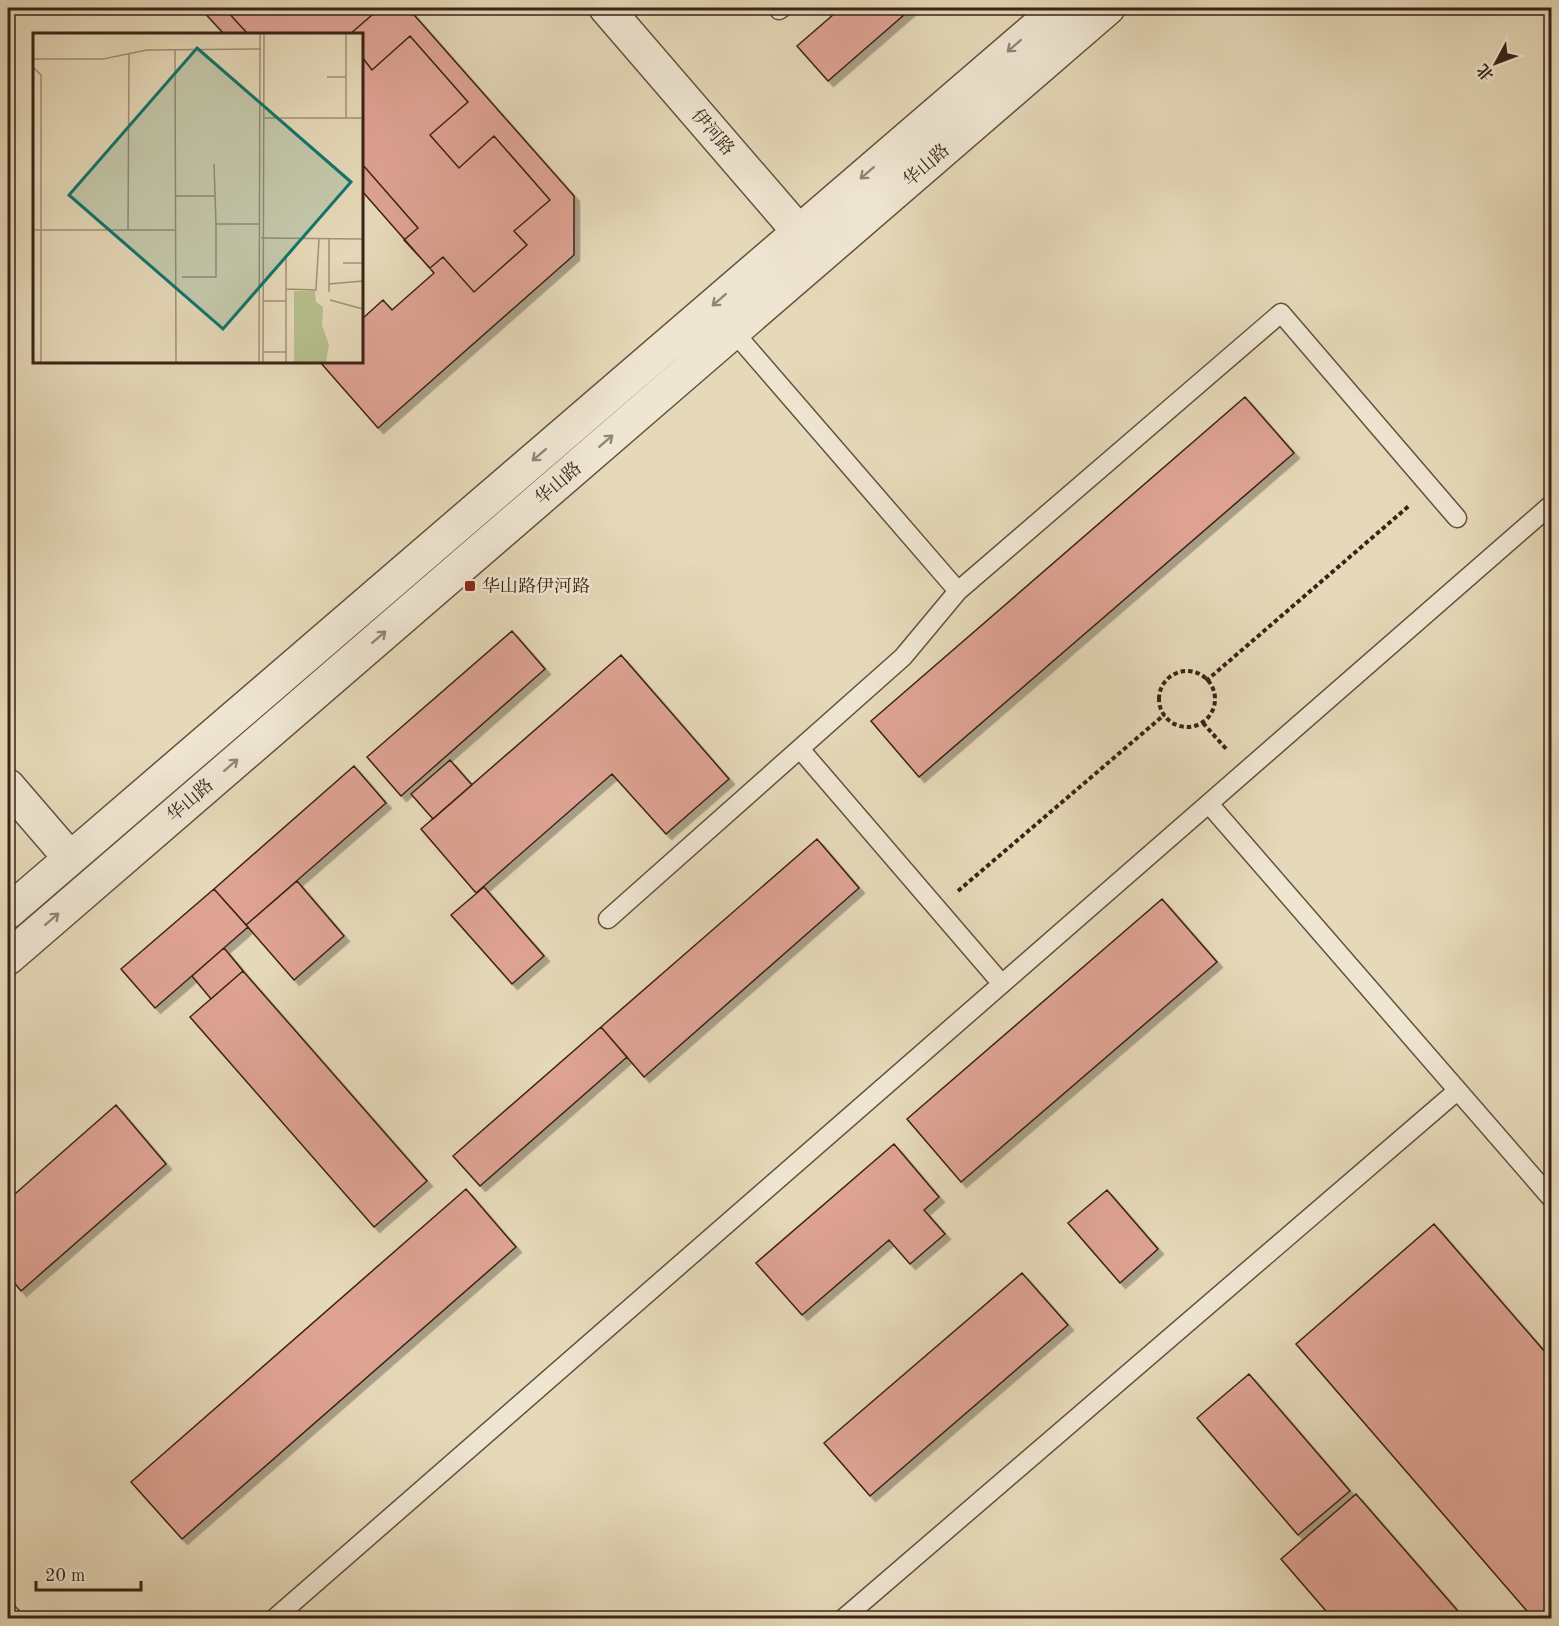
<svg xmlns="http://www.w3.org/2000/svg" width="1559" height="1626" font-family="'Old Standard TT','Noto Serif SC',serif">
  <defs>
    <filter id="shadow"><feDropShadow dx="5.5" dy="5.5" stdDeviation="0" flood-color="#0004"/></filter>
  </defs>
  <rect width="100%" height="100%" fill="#e6d9b9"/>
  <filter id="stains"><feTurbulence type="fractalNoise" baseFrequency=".00333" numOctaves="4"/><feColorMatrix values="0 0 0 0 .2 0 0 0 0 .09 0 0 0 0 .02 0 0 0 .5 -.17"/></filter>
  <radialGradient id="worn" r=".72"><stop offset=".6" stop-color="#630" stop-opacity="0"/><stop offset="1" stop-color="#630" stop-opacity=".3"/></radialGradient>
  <!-- building -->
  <path fill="#dfa394" stroke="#3a2316" stroke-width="1.5" filter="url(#shadow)" d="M 200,8 L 408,8 L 574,196 L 574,255 L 378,428 L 320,362 L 362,362 L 362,319 L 383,300 L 392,310 L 434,273 L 362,191 L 362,34 L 224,34 Z
    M 224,8 L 380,8 L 350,34 L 248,34 Z
    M 841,8 L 912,8 L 828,81 L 797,46 Z
    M 410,36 L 468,102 L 430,135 L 459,168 L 494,136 L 550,200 L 514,231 L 527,245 L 474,292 L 443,257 L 430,268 L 404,240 L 418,228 L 362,164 L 362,57 L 372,70 Z
    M 1245,397 L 1294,453 L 919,777 L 871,721 Z
    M 512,631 L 545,669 L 401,796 L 367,757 Z
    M 621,655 L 729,779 L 666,834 L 612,774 L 476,893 L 421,829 Z
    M 450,760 L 472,785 L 433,819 L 411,794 Z
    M 354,766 L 386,803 L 246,925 L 214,889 Z
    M 817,839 L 859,888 L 644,1077 L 601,1027 Z
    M 297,881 L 344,936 L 294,980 L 246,925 Z
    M 484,887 L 544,956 L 512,984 L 451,915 Z
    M 214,889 L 248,927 L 155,1008 L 121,969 Z
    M 1162,899 L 1217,962 L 961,1182 L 907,1119 Z
    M 224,948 L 243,971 L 211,999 L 192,976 Z
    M 243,971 L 427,1181 L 374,1227 L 190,1017 Z
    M 601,1027 L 627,1057 L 480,1186 L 453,1156 Z
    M 116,1105 L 166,1164 L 21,1291 L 8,1275 L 8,1200 Z
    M 894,1144 L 939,1197 L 924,1210 L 945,1234 L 910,1264 L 889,1240 L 802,1315 L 756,1263 Z
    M 466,1189 L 516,1247 L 182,1539 L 131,1482 Z
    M 1107,1190 L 1158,1249 L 1120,1283 L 1068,1223 Z
    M 1434,1224 L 1552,1360 L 1552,1618 L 1533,1618 L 1296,1344 Z
    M 1022,1273 L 1068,1325 L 870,1496 L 824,1443 Z
    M 1249,1374 L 1350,1491 L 1298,1535 L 1197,1418 Z
    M 1356,1494 L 1464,1618 L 1332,1618 L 1281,1559 Z"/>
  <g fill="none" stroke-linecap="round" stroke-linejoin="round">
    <defs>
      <path id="service" d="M 779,10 L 782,8
        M 733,331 L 958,591 L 1281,313 L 1457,518
        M 800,749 L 1002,984
        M 1209,804 L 1552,1199
        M 608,919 L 903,657 L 958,591
        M 8,1613 L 13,1618
        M 275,1618 L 1552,504
        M 844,1618 L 1457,1091"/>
      <path id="minor" d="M 8,786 L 70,858"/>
      <path id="tertiary" d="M 606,8 L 813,248
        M 8,912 L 1059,8
        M 8,958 L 1108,8"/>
    </defs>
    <!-- service casing -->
    <use href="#service" stroke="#65503f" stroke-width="21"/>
    <!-- minor casing -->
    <use href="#minor" stroke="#65503f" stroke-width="36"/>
    <!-- tertiary casing -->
    <use href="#tertiary" stroke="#65503f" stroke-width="36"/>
    <!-- path -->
    <path stroke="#3a2316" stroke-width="4" stroke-dasharray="4.5 3" stroke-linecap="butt" d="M1159 699a28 28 0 1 1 56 0a28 28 0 1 1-56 0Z
      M 1206,681 L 1410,505
      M 1203,723 L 1228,751
      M 958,891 L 1164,715"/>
    <!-- service -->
    <use href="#service" stroke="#efe6d2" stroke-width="18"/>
    <!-- minor -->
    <use href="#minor" stroke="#efe6d2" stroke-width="33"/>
    <!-- tertiary -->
    <use href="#tertiary" stroke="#efe6d2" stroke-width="33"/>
  </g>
  <!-- one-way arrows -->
  <defs><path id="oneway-shaft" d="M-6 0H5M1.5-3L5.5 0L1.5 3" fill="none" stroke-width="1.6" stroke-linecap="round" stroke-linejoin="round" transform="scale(1.5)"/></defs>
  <g stroke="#948474">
    <use href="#oneway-shaft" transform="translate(1014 46) rotate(139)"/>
    <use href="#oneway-shaft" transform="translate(867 173) rotate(139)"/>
    <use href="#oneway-shaft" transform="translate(719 300) rotate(139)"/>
    <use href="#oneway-shaft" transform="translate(606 441) rotate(-41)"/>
    <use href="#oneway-shaft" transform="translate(539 455) rotate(139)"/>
    <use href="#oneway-shaft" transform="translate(379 637) rotate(-41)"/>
    <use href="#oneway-shaft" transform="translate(231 765) rotate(-41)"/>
    <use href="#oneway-shaft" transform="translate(52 919) rotate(-41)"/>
  </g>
  <!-- markers -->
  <rect fill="#8f2418" stroke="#efe6d2" stroke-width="2" x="464" y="580" width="12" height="12" rx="3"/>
  <g text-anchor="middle" stroke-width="5" stroke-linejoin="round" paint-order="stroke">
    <!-- street labels -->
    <g font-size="18" fill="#3a2316" stroke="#efe6d2">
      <text transform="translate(713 132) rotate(49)" y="6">伊河路</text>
      <text transform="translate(926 165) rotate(-41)" y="6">华山路</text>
      <text transform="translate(558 483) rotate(-41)" y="6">华山路</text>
      <text transform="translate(190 800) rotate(-41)" y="6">华山路</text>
    </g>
    <!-- poi labels -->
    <g font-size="18" fill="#3a2316" stroke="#efe6d2" text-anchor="start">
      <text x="482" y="592">华山路伊河路</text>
    </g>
  </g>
  <!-- overview -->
  <g transform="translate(33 33)">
    <rect width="330" height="330" fill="#e6d9b9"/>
    <path d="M 261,258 L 282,258 L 283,269 L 290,274 L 289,292 L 296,312 L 293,329 L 261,329 Z" fill="#b7bf8e"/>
    <path fill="none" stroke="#a19078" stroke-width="1.5" d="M 313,1 L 313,85M 142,17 L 143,329M 0,26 L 70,26 L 114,17 L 228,16M 0,34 L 8,42 L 8,329M 294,44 L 313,44M 231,85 L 330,85M 181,131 L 183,191M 142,163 L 181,163M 0,197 L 142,197M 95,197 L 96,21M 228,205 L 330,206M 296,206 L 296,259M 253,222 L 253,329M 310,230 L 330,230M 149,244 L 183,244 L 183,191 L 226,191M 296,251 L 330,248M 253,256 L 284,257M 283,256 L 286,206M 297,267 L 330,276M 230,268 L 253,268M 230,319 L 253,319M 226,329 L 227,1M 230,329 L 231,1"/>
    <path fill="#0f766e" fill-opacity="0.15" stroke="#0f766e" stroke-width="3" d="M 164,15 L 318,149 L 190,296 L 36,162 Z"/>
    <rect width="330" height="330" fill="none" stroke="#3a2316" stroke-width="3"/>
  </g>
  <!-- margin -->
  <rect width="1559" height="1626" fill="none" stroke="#e6d9b9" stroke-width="30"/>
  <rect x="9" y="9" width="1541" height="1608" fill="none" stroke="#3a2316" stroke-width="3"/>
  <rect x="15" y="15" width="1529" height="1596" fill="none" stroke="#3a2316" stroke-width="1.5"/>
  <!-- north arrow -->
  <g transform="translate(1496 63) rotate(229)" stroke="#efe6d2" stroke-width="4.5" paint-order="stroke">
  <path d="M0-4.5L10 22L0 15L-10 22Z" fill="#3a2316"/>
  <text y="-9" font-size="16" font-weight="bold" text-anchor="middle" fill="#3a2316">北</text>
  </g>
  <!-- scale -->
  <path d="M36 1581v9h105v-9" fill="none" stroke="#3a2316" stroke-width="3"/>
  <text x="45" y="1581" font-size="18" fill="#3a2316" stroke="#efe6d2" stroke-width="4.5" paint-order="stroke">20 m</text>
  <rect width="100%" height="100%" filter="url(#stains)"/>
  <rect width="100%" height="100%" fill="url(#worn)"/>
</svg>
